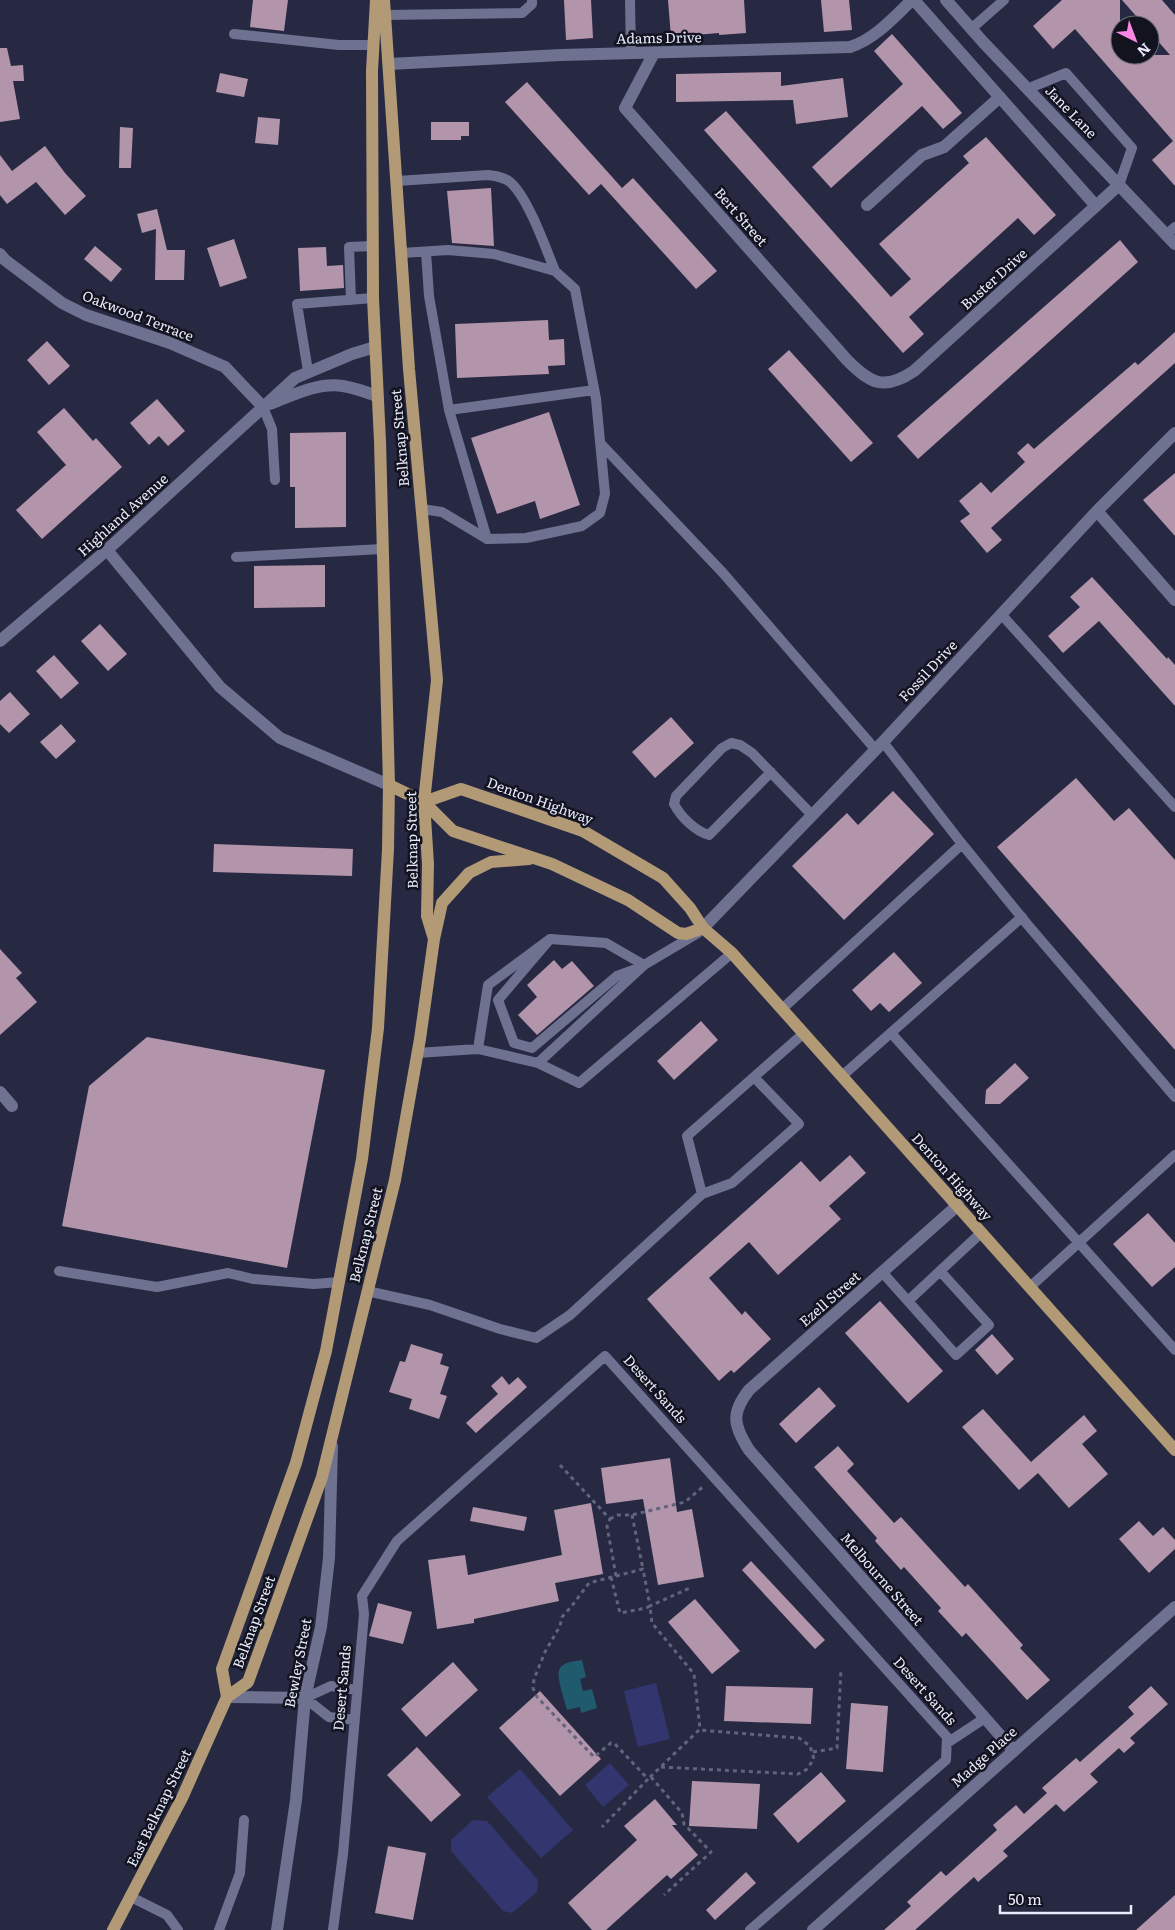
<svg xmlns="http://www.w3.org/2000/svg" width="1175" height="1930" font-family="Literata,serif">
  <rect width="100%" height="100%" fill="#272943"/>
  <!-- green -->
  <path fill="#33356f" d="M 656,1683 L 670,1739 L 638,1747 L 624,1691 Z
    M 610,1763 L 629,1785 L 603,1807 L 585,1785 Z
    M 520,1769 L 573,1830 L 541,1858 L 487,1797 Z
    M 473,1820 L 487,1821 L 538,1880 L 537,1892 L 512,1913 L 503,1911 L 451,1851 L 451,1840 Z"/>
  <!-- water -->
  <path fill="#205a6d" d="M 582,1660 L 586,1677 L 580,1679 L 583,1691 L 592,1689 L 597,1708 L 581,1713 L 580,1707 L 567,1710 C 565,1701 555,1675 560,1668 C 564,1662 575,1661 582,1660 Z"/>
  <!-- building -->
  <path fill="#b395ab" d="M 253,0 L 288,0 L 284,31 L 250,27 Z
    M 564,0 L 591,0 L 593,38 L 566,40 Z
    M 668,0 L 744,0 L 746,33 L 719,35 L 719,33 L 671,37 Z
    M 821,0 L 849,0 L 852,30 L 824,32 Z
    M 1062,0 L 1120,0 L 1120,55 L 1170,55 L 1150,32 L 1150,25 L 1144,25 L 1122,0 L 1162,0 L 1175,15 L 1175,186 L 1152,160 L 1173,141 L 1075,29 L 1053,49 L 1033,26 Z
    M 892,34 L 962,113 L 943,129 L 922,106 L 831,188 L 812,167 L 903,84 L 874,51 Z
    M 0,48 L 7,48 L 11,66 L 23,65 L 24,81 L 13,81 L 20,119 L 0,122 Z
    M 781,72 L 781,86 L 843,78 L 848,117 L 796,124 L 793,100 L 676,102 L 676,74 Z
    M 220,73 L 248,79 L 244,97 L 216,92 Z
    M 527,82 L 622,188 L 633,178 L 717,271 L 696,289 L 601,184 L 589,195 L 505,102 Z
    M 726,111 L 891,297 L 911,279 L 879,244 L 969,163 L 963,156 L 986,137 L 1056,215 L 1034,235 L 1018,218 L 909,317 L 924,334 L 903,353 L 704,130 Z
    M 258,117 L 280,119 L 278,145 L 255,143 Z
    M 431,122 L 469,122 L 469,136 L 461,136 L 461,140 L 431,140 Z
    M 120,127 L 133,128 L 131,168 L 119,168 Z
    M 45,146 L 65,173 L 86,196 L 65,215 L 36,182 L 7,204 L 0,195 L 0,155 L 12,171 Z
    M 491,188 L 494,246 L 452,243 L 447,191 Z
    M 157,209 L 167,250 L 185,250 L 184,280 L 155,280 L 156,229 L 142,233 L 137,214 Z
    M 234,239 L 247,278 L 220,287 L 207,248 Z
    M 1120,240 L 1138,262 L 918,459 L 897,436 Z
    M 95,246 L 122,269 L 111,282 L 84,259 Z
    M 326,247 L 327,266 L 343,265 L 344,288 L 300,291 L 298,248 Z
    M 548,320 L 549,340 L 564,339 L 565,365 L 548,366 L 549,374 L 457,378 L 455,324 Z
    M 1175,332 L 1175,363 L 991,528 L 1002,540 L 987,553 L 960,521 L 970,514 L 959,501 L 981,482 L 991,493 L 1025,462 L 1017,453 L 1028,443 L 1034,449 L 1135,362 L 1138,365 Z
    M 47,341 L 70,366 L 49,385 L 27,360 Z
    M 789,350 L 873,443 L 851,462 L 768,369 Z
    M 157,399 L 185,431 L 168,446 L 159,436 L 149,445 L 130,423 Z
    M 64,408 L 93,441 L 96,438 L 122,467 L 42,539 L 16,510 L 66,465 L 37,432 Z
    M 549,412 L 580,505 L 540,519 L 535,501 L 497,514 L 471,438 Z
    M 346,432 L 346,527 L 295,528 L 295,487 L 290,487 L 290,433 Z
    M 1175,473 L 1175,536 L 1143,500 Z
    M 325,565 L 325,607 L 254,608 L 254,566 Z
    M 1092,577 L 1167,659 L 1168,657 L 1175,665 L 1175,706 L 1099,621 L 1063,653 L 1048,636 L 1080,607 L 1070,597 Z
    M 100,624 L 127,654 L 108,671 L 81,641 Z
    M 54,655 L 79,683 L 61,699 L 36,671 Z
    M 10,692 L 30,714 L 9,733 L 0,724 L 0,701 Z
    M 671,717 L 694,743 L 655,778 L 632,752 Z
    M 61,724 L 76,741 L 56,759 L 40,742 Z
    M 1076,778 L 1114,821 L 1129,808 L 1175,860 L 1175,1050 L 997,847 Z
    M 893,791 L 934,834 L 844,920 L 792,866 L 847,813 L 858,825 Z
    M 214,844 L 353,849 L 352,876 L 213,872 Z
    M 0,949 L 22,973 L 16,978 L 37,1002 L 0,1035 Z
    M 894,952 L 922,983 L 889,1012 L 880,1003 L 871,1011 L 852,990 Z
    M 554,960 L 562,969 L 572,961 L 594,986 L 537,1035 L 518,1015 L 537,997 L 527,985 Z
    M 701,1021 L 718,1040 L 674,1080 L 657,1061 Z
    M 147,1037 L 325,1070 L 287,1268 L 62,1226 L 89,1086 Z
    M 1015,1063 L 1029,1078 L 1000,1104 L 985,1104 L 986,1090 Z
    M 850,1155 L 866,1173 L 829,1206 L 841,1219 L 778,1275 L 749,1242 L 709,1278 L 742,1315 L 745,1311 L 771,1339 L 734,1373 L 731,1370 L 719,1381 L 647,1299 L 801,1161 L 820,1182 Z
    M 1148,1213 L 1175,1243 L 1175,1267 L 1152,1287 L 1113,1244 Z
    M 880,1301 L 943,1371 L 908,1403 L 845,1333 Z
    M 992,1334 L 1014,1359 L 997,1375 L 975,1350 Z
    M 411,1344 L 443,1354 L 440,1364 L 449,1367 L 440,1394 L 447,1396 L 439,1419 L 409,1409 L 412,1399 L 389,1392 L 400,1361 L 405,1362 Z
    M 502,1376 L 509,1385 L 518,1377 L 527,1387 L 476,1433 L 466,1423 L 498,1394 L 491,1386 Z
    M 819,1387 L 836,1406 L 796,1443 L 779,1424 Z
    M 983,1409 L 1031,1462 L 1084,1415 L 1097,1431 L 1082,1444 L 1108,1474 L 1069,1508 L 1038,1473 L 1019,1490 L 962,1427 Z
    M 838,1446 L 854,1464 L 847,1471 L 894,1523 L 901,1517 L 965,1587 L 968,1584 L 1023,1645 L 1020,1648 L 1050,1680 L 1027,1700 L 966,1633 L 962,1637 L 938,1611 L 941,1608 L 904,1567 L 901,1570 L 875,1541 L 877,1538 L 814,1467 Z
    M 670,1458 L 677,1512 L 692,1509 L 704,1577 L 658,1585 L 643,1499 L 606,1504 L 601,1468 Z
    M 591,1503 L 603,1574 L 555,1583 L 559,1601 L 474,1619 L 474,1623 L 437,1629 L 428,1560 L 465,1555 L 468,1575 L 562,1555 L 554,1510 Z
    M 473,1507 L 527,1517 L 524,1531 L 470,1521 Z
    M 1139,1521 L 1153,1536 L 1163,1527 L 1175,1540 L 1175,1549 L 1149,1573 L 1119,1539 Z
    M 751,1561 L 825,1640 L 815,1649 L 742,1570 Z
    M 695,1599 L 740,1651 L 712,1674 L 668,1622 Z
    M 378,1603 L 412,1612 L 403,1644 L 369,1636 Z
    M 453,1662 L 478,1690 L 426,1737 L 401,1709 Z
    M 726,1686 L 813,1688 L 811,1724 L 724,1721 Z
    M 1151,1686 L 1168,1704 L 1130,1738 L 1135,1743 L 1124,1753 L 1119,1748 L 1090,1774 L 1098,1782 L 1064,1812 L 1056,1804 L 1003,1851 L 1008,1856 L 978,1882 L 974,1877 L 915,1930 L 884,1930 L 911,1906 L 907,1902 L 941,1871 L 946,1876 L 997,1830 L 993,1825 L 1016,1805 L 1024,1814 L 1047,1793 L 1042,1788 L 1076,1758 L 1080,1762 L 1134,1714 L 1128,1707 Z
    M 540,1691 L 601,1759 L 560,1796 L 499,1728 Z
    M 851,1703 L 888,1706 L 883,1772 L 846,1769 Z
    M 417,1747 L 461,1795 L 431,1822 L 387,1775 Z
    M 821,1772 L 846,1801 L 798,1843 L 773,1814 Z
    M 692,1781 L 760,1784 L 757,1829 L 689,1826 Z
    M 655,1799 L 677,1825 L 672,1825 L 698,1855 L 671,1879 L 667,1875 L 606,1930 L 592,1930 L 568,1903 L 637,1840 L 624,1826 Z
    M 388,1846 L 426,1853 L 413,1920 L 375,1913 Z
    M 746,1872 L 756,1883 L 715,1920 L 706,1910 Z
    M 1175,1895 L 1175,1930 L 1136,1930 Z"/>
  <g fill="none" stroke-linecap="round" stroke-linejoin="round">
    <!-- path -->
    <path stroke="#61647b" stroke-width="3" stroke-dasharray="4 4" stroke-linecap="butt" d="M 560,1465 L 610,1519 L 607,1526 L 616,1576 L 589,1583 L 571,1607 L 562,1617 L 560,1626 L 545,1652 L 534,1679 L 533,1688 L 537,1697 L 594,1757 L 611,1743 L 614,1743 L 648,1779 L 602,1827
      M 632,1515 L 643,1569
      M 610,1519 L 617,1515 L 632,1515 L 685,1502 L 705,1485
      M 616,1576 L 643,1569 L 650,1606 L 692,1587
      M 611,1577 L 620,1613 L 646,1608 L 650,1606 L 652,1623 L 694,1674 L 700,1729 L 648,1779
      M 813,1752 L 837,1748 L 841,1669
      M 661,1767 L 798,1774 L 806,1770 L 814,1759 L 810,1746 L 799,1738 L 699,1730
      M 651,1777 L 682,1813 L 684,1824 L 711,1852 L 664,1895"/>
    <!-- service -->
    <path stroke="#6e7290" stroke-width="10" d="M 630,0 L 631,53
      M 385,15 L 522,13 L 532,4 L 532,0
      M 971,29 L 1004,0
      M 234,34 L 339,45 L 374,45
      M 1027,89 L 1066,73 L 1132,148 L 1119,185
      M 397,181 L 488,175 C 496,176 504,177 510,182 C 528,197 546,249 555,271
      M 1166,235 L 1175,227
      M 426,252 L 429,296 L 449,410 L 594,390
      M 402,253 L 448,250 L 494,254 L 555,271 L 575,289 L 596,399 L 605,494 L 600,513 L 582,526 L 526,538 L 487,539 L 442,512 L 422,509
      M 351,300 L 349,247 L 373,246
      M 308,371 L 297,304 L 373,298
      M 263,407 L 272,429 L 275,480
      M 449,410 L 487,539
      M 600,443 L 723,573 L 875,749
      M 236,557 L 382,549
      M 1001,614 L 1175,807
      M 883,742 L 962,844 L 1027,924 L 1175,1097
      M 771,772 L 709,835 C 695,831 681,817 674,804 L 676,796 L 722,748 L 731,743 L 740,745 L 752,753 L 812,815
      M 550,939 L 498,1000 L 514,1043 L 532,1048 L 617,976 L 636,969
      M 782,1009 L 962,844
      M 891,1033 L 1175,1350
      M 478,1049 L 488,985 L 550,939 L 606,943 L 644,965
      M 417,1053 L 478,1049 L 538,1063 L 644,965 L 698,933
      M 538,1063 L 579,1083 L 732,953
      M 842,1076 L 1022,917
      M 754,1077 L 804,1033
      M 59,1271 L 157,1287 L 228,1273 L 253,1279 L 314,1284 L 339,1282
      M 882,1272 L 956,1355 L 989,1325 L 940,1271 L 982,1232
      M 1030,1287 L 1175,1155
      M 367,1291 L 430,1305 L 500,1329 L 536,1338 L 570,1315 L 702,1194 L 732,1183 L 799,1124 L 754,1077 L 687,1136 L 702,1194
      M 908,1301 L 940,1271
      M 355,1720 L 329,1717 L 305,1698 L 331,1686 L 357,1690
      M 947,1743 L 985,1718
      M 131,1897 L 167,1915 L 178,1930
      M 219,1930 L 240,1873 L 244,1820
      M 333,1930 L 343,1854 L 364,1614 L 362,1596 L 397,1541 L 605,1356 L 947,1737 L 946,1760 L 750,1930"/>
    <!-- minor -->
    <path stroke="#6e7290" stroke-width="12" d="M 914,0 L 1096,206
      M 946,0 L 983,42 L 1175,244
      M 654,53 L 625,108 L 847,360 C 871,384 884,391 914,371 L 1119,185
      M 389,64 L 561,55 L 850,47 C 875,39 893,18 912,0
      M 867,205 L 922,155 L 944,147 L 1000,97
      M 0,254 L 5,260 L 62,303 L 86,315 L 170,343 L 225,367 L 263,407
      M 270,404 C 293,395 318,382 343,386 C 355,388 366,392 377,396
      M 1097,511 L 1175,600
      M 107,550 L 220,687 L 280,738 L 389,785
      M 0,641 L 107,550 L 295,378 L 352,354 L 375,347
      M 703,928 L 883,742 L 1097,511 L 1175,433
      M 0,1092 L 12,1106
      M 958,1205 L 749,1390 C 731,1413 733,1425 749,1450 L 1014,1751
      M 227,1697 L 305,1698
      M 277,1930 L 296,1800 L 305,1698 L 321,1627 L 329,1558 L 332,1446
      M 813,1930 L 1175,1607"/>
    <!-- primary -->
    <path stroke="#b19a75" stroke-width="12" d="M 389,785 L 424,802 L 453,831 L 552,864 L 628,900 L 678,933 L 686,934 L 703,928
      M 424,802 L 461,789 L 583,831 L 663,878 L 690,908 L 703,928 L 732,953 L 1175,1450
      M 434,939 L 442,903 L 469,873 L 491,862 L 529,859
      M 227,1697 L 248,1682 L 322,1477 L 395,1180 L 420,1039 L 434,939 L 427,916 L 428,864 L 424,802 L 437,680 L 409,369 L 384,0
      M 227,1697 L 222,1669 L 296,1463 L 326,1351 L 362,1159 L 378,1028 L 388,849 L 389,785 L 380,441 L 373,298 L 372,71 L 376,0
      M 113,1930 L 182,1798 L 227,1697"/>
  </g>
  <g text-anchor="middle" stroke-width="5" stroke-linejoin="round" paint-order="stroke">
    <!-- street labels -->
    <g font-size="14" fill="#e8ebfc" stroke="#12131f">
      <text transform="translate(659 38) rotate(-1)" y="5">Adams Drive</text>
      <text transform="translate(1071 112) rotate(46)" y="5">Jane Lane</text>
      <text transform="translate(741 217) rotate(49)" y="5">Bert Street</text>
      <text transform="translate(994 279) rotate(-42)" y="5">Buster Drive</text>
      <text transform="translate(138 316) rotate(21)" y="5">Oakwood Terrace</text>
      <text transform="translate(400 438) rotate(-95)" y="5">Belknap Street</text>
      <text transform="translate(123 515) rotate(-42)" y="5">Highland Avenue</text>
      <text transform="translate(928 671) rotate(-47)" y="5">Fossil Drive</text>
      <text transform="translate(540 801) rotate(20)" y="5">Denton Highway</text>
      <text transform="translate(412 840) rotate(-91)" y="5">Belknap Street</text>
      <text transform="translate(952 1177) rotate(48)" y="5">Denton Highway</text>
      <text transform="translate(366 1235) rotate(-76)" y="5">Belknap Street</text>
      <text transform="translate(830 1299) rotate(-41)" y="5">Ezell Street</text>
      <text transform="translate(655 1389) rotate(48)" y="5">Desert Sands</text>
      <text transform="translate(882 1579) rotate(49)" y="5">Melbourne Street</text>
      <text transform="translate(254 1622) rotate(-70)" y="5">Belknap Street</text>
      <text transform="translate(298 1663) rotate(-79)" y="5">Bewley Street</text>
      <text transform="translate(342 1688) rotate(-85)" y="5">Desert Sands</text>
      <text transform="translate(925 1691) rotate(48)" y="5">Desert Sands</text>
      <text transform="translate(984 1757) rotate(-42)" y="5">Madge Place</text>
      <text transform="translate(159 1808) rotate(-64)" y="5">East Belknap Street</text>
    </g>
  </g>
  <!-- north arrow -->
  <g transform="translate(1135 40) rotate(138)"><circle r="24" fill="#12131f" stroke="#686977"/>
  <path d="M0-4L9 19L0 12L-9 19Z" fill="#fb86e4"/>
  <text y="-8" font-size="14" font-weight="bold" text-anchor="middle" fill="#e8ebfc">N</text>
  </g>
  <!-- scale -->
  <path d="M1000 1905v8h131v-8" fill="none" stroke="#e8ebfc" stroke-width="2.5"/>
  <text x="1008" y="1905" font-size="15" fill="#e8ebfc" stroke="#12131f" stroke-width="4" paint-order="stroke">50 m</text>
</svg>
